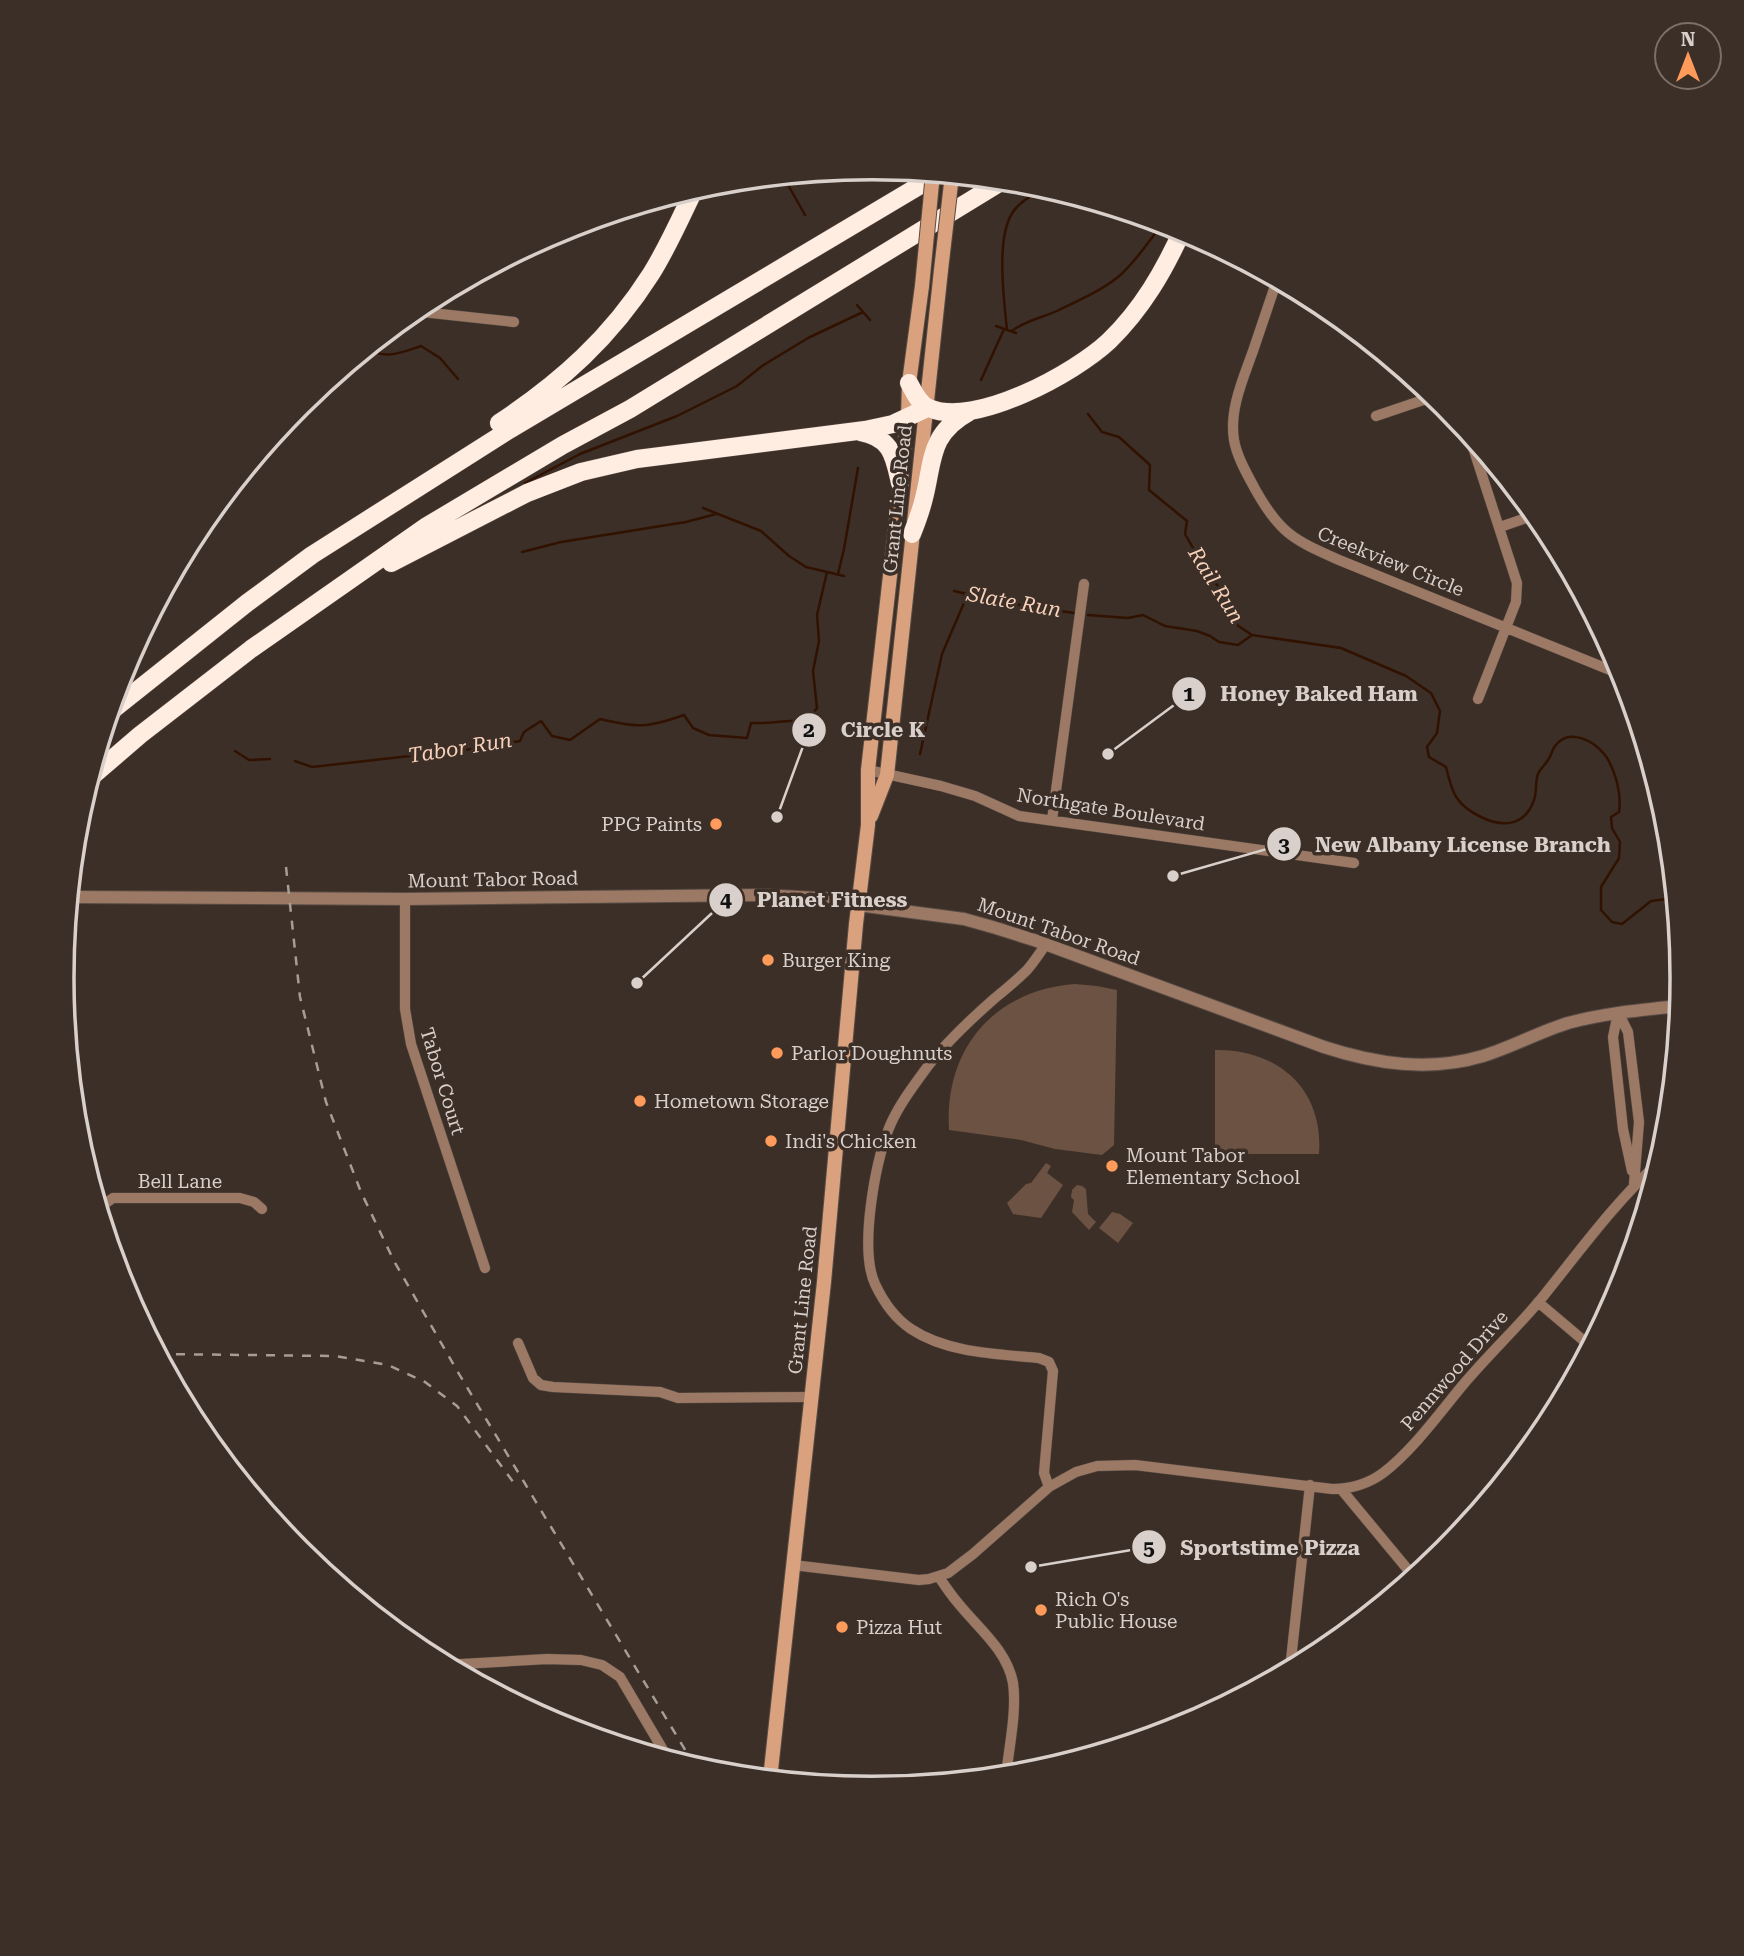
<svg xmlns="http://www.w3.org/2000/svg" width="1744" height="1956" font-family="'Roboto Serif',serif">
  <rect width="100%" height="100%" fill="#3c2f27"/>
  <!-- green -->
  <path fill="#6c5242" d="M 1075,984 L 1097,986 L 1117,990 L 1114,1145 L 1102,1155 L 1055,1149 L 1021,1140 L 949,1130 C 944,1049 994,990 1075,984 Z
    M 1215,1050 C 1278,1049 1324,1089 1319,1154 L 1222,1154 L 1215,1147 Z
    M 1046,1163 L 1051,1166 L 1047,1173 L 1063,1185 L 1041,1218 L 1013,1214 L 1007,1203 L 1026,1184 L 1031,1183 Z
    M 1077,1185 L 1082,1186 L 1086,1189 L 1088,1214 L 1096,1222 L 1089,1230 L 1072,1212 L 1074,1200 L 1071,1197 L 1072,1190 Z
    M 1112,1212 L 1120,1214 L 1133,1223 L 1118,1243 L 1099,1228 Z"/>
  <g fill="none" stroke-linecap="round" stroke-linejoin="round">
    <!-- stream -->
    <path stroke="#311200" stroke-width="2.5" d="M 783,176 L 805,215
      M 857,305 L 870,320
      M 996,326 L 1016,333
      M 1007,330 C 1004,299 994,229 1017,207 C 1024,199 1036,194 1042,187
      M 1012,331 C 1025,320 1046,317 1061,309 C 1080,300 1102,290 1118,277 C 1135,263 1149,241 1163,223
      M 369,347 C 382,362 405,351 421,346 L 440,358 L 458,379
      M 981,380 L 1004,329
      M 1088,414 L 1102,432 L 1119,437 L 1150,465 L 1149,490 L 1187,521 L 1185,534 L 1205,569 L 1230,602 L 1237,625 L 1252,635
      M 525,483 L 580,454 L 677,416 L 737,386 L 762,366 L 808,338 L 863,312
      M 703,508 L 761,531 L 789,556 L 806,567 L 844,576
      M 522,552 L 561,542 L 686,522 L 716,514
      M 838,574 L 844,549 L 858,468
      M 954,591 L 1005,603 L 1074,613
      M 1088,615 L 1128,618 L 1143,615 L 1165,626 L 1197,631 L 1210,636 L 1219,642 L 1238,645 L 1252,635 L 1341,648 L 1406,676 L 1431,693 L 1440,711 L 1437,733 L 1427,747 L 1429,757 L 1446,767 C 1452,793 1456,805 1481,817 C 1503,828 1525,826 1534,800 C 1537,792 1535,782 1538,774 C 1540,769 1545,765 1548,760 C 1551,756 1552,750 1555,746 C 1569,727 1594,741 1605,755 C 1615,769 1622,794 1619,812 L 1611,817 L 1612,828 L 1620,842 L 1619,858 L 1601,887 L 1601,910 L 1612,922 L 1622,924 L 1651,901 L 1666,899 L 1676,910
      M 235,751 L 249,760 L 270,759
      M 920,754 L 942,654 L 964,603 L 964,593
      M 295,761 L 312,767 L 472,749 L 520,741 L 524,732 L 541,721 L 552,736 L 570,740 L 600,719 C 638,728 647,728 684,715 L 693,728 L 709,735 L 747,738 L 751,723 C 770,724 789,720 808,720 L 817,708 L 813,671 L 819,641 L 817,615 L 827,572"/>
    <defs>
      <path id="minor" d="M 1277,280 C 1269,303 1261,327 1253,351 C 1243,379 1229,410 1234,440 C 1237,457 1247,474 1255,489 C 1280,534 1294,540 1339,560 L 1615,672 L 1623,673
        M 413,311 L 514,322
        M 1376,416 L 1435,396
        M 1468,432 L 1517,583 L 1516,602 L 1478,699
        M 1500,527 L 1535,515
        M 868,770 L 941,786 L 975,796 L 1019,816 L 1354,863
        M 1052,820 L 1084,584
        M 405,899 L 405,1009 L 411,1044 L 485,1268
        M 1046,944 C 1040,953 1034,962 1027,970 C 1017,980 1006,989 995,998 C 971,1019 948,1040 928,1066 C 914,1085 898,1106 889,1128 C 875,1164 859,1249 875,1284 C 883,1301 896,1319 911,1329 C 947,1353 997,1354 1039,1358 L 1049,1362 L 1053,1371 L 1044,1473 L 1049,1487
        M 1618,1012 L 1628,1032 L 1639,1122 L 1634,1184
        M 1618,1013 L 1613,1037 L 1623,1129 L 1632,1171
        M 99,1208 L 113,1198 L 240,1198 L 254,1202 L 262,1209
        M 1538,1302 L 1590,1346
        M 518,1343 L 533,1378 L 541,1385 L 553,1387 L 660,1392 L 678,1398 L 812,1397
        M 1341,1489 L 1414,1577
        M 793,1565 L 919,1580 L 929,1579 L 948,1573 L 973,1554 L 1049,1487 L 1076,1472 L 1097,1466 L 1135,1465 L 1332,1489 C 1350,1489 1368,1484 1383,1473 C 1412,1451 1438,1415 1462,1386 C 1487,1356 1516,1329 1541,1299 C 1579,1252 1615,1202 1660,1161
        M 939,1577 C 945,1586 951,1595 958,1603 C 978,1628 1007,1650 1013,1683 C 1017,1711 1009,1747 1006,1776
        M 445,1665 L 547,1659 L 581,1660 L 602,1665 L 620,1677 L 669,1760
        M 1290,1669 L 1310,1485
        M 770,1778 L 805,1782"/>
      <path id="tertiary" d="M 69,897 L 405,899 L 762,895 L 835,899 L 858,905 L 964,919 L 996,928 L 1037,941 L 1324,1047 C 1376,1064 1429,1072 1483,1056 C 1512,1047 1539,1032 1568,1023 C 1605,1013 1642,1010 1680,1006"/>
      <path id="secondary" d="M 871,816 L 887,775 L 941,270
        M 770,1779 L 824,1282 L 856,924 L 868,825 L 868,770 L 908,417 L 909,383 L 922,286"/>
      <path id="motorway" d="M 909,383 C 914,392 919,404 929,408 C 975,428 1075,373 1109,341 C 1142,309 1164,271 1183,229
        M 499,423 C 561,382 611,337 651,274 C 668,247 681,217 695,188
        M 860,432 C 892,438 894,456 900,483
        M 912,534 C 916,524 920,513 923,502 C 934,463 927,435 969,412
        M 391,563 L 527,493 L 581,472 L 637,459 L 865,430 L 893,424 L 927,408
        M 110,712 L 247,603 L 312,555 L 509,430 L 939,174
        M 90,778 L 140,735 L 251,649 L 427,526 L 563,445 L 630,409 L 1004,180"/>
    </defs>
    <!-- minor casing -->
    <use href="#minor" stroke="#584c45" stroke-width="11"/>
    <!-- tertiary casing -->
    <use href="#tertiary" stroke="#584c45" stroke-width="14"/>
    <!-- secondary casing -->
    <use href="#secondary" stroke="#584c45" stroke-width="16"/>
    <!-- motorway casing -->
    <use href="#motorway" stroke="#584c45" stroke-width="19"/>
    <!-- minor -->
    <use href="#minor" stroke="#9c7964" stroke-width="10"/>
    <!-- tertiary -->
    <use href="#tertiary" stroke="#9c7964" stroke-width="12"/>
    <!-- secondary -->
    <use href="#secondary" stroke="#d9a17e" stroke-width="14"/>
    <!-- motorway -->
    <use href="#motorway" stroke="#ffede2" stroke-width="18"/>
    <!-- rail -->
    <path stroke="#a79d97" stroke-width="2.5" stroke-dasharray="9 9" stroke-linecap="butt" d="M 286,867 L 300,997 L 326,1102 L 361,1192 L 394,1261 L 459,1374 L 696,1768
      M 158,1354 L 335,1356 L 388,1365 L 425,1382 L 457,1406 L 517,1487"/>
    <defs>
      <path id="secondary-bridge" d="M 941,270 L 952,175
        M 922,286 L 933,173"/>
    </defs>
    <!-- secondary-bridge casing -->
    <use href="#secondary-bridge" stroke="#584c45" stroke-width="16" stroke-linecap="butt"/>
    <!-- secondary-bridge -->
    <use href="#secondary-bridge" stroke="#d9a17e" stroke-width="14"/>
  </g>
  <!-- markers -->
  <g fill="#ff9b5a" stroke="#3c2f27" stroke-width="2.5">
    <circle cx="716" cy="824" r="7"/>
    <circle cx="768" cy="960" r="7"/>
    <circle cx="777" cy="1053" r="7"/>
    <circle cx="640" cy="1101" r="7"/>
    <circle cx="771" cy="1141" r="7"/>
    <circle cx="1112" cy="1166" r="7"/>
    <circle cx="1041" cy="1610" r="7"/>
    <circle cx="842" cy="1627" r="7"/>
  </g>
  <g text-anchor="middle" stroke-width="7" stroke-linejoin="round" paint-order="stroke">
    <!-- street labels -->
    <g font-size="19" fill="#d9d0cb" stroke="#3c2f27">
      <text transform="translate(897 499) rotate(-84)" y="7">Grant Line Road</text>
      <text transform="translate(1391 561) rotate(22)" y="7">Creekview Circle</text>
      <text transform="translate(1111 809) rotate(9)" y="7">Northgate Boulevard</text>
      <text transform="translate(493 879) rotate(-1)" y="7">Mount Tabor Road</text>
      <text transform="translate(1059 931) rotate(19)" y="7">Mount Tabor Road</text>
      <text transform="translate(443 1081) rotate(73)" y="7">Tabor Court</text>
      <text x="180" y="1188">Bell Lane</text>
      <text transform="translate(802 1300) rotate(-84)" y="7">Grant Line Road</text>
      <text transform="translate(1454 1370) rotate(-49)" y="7">Pennwood Drive</text>
    </g>
    <!-- poi labels -->
    <g font-size="19" fill="#d9d0cb" stroke="#3c2f27" text-anchor="start">
      <text x="702" y="831" text-anchor="end">PPG Paints</text>
      <text x="782" y="967">Burger King</text>
      <text x="791" y="1060">Parlor Doughnuts</text>
      <text x="654" y="1108">Hometown Storage</text>
      <text x="785" y="1148">Indi's Chicken</text>
      <text x="1126" y="1162">Mount Tabor<tspan x="1126" dy="22">Elementary School</tspan></text>
      <text x="1055" y="1606">Rich O's<tspan x="1055" dy="22">Public House</tspan></text>
      <text x="856" y="1634">Pizza Hut</text>
    </g>
    <!-- water labels -->
    <g font-size="21" font-style="italic" fill="#f8d1ba" stroke="#3c2f27">
      <text transform="translate(1216 585) rotate(58)" y="7">Rail Run</text>
      <text transform="translate(1014 602) rotate(10)" y="7">Slate Run</text>
      <text transform="translate(460 748) rotate(-9)" y="7">Tabor Run</text>
    </g>
  </g>
  <!-- crop -->
  <path d="M0 0H1744V1956H0ZM74 978a798 798 0 1 1 1596 0a798 798 0 1 1-1596 0Z" fill="#3c2f27" fill-rule="evenodd"/>
  <path fill="none" stroke="#d9d0cb" stroke-width="3.5" d="M74 978a798 798 0 1 1 1596 0a798 798 0 1 1-1596 0Z"/>
  <!-- callouts -->
  <path fill="none" stroke="#d9d0cb" stroke-width="2.5" d="M1108 754L1189 694M777 817L809 730M1173 876L1284 844M637 983L726 900M1031 1567L1149 1547"/>
  <g fill="#d9d0cb" stroke="#3c2f27" stroke-width="2.5">
    <circle cx="1108" cy="754" r="7"/>
    <circle cx="777" cy="817" r="7"/>
    <circle cx="1173" cy="876" r="7"/>
    <circle cx="637" cy="983" r="7"/>
    <circle cx="1031" cy="1567" r="7"/>
    <circle cx="1189" cy="694" r="18"/>
    <circle cx="809" cy="730" r="18"/>
    <circle cx="1284" cy="844" r="18"/>
    <circle cx="726" cy="900" r="18"/>
    <circle cx="1149" cy="1547" r="18"/>
  </g>
  <g font-size="21" text-anchor="middle" font-weight="bold" fill="#111">
    <text x="1189" y="701">1</text>
    <text x="809" y="737">2</text>
    <text x="1284" y="852">3</text>
    <text x="726" y="907">4</text>
    <text x="1149" y="1555">5</text>
  </g>
  <g font-size="21" text-anchor="middle" font-weight="bold" fill="#d9d0cb" stroke="#3c2f27" stroke-width="7" stroke-linejoin="round" paint-order="stroke">
    <text x="1319" y="701">Honey Baked Ham</text>
    <text x="883" y="737">Circle K</text>
    <text x="1463" y="852">New Albany License Branch</text>
    <text x="832" y="907">Planet Fitness</text>
    <text x="1270" y="1555">Sportstime Pizza</text>
  </g>
  <!-- north arrow -->
  <g transform="translate(1688 56)"><circle r="33" fill="#3c2f27" stroke="#7b6f69" stroke-width="2"/>
  <path d="M0-5L12 26L0 18L-12 26Z" fill="#ff9b5a"/>
  <text y="-10" font-size="19" font-weight="bold" text-anchor="middle" fill="#d9d0cb">N</text>
  </g>
</svg>
